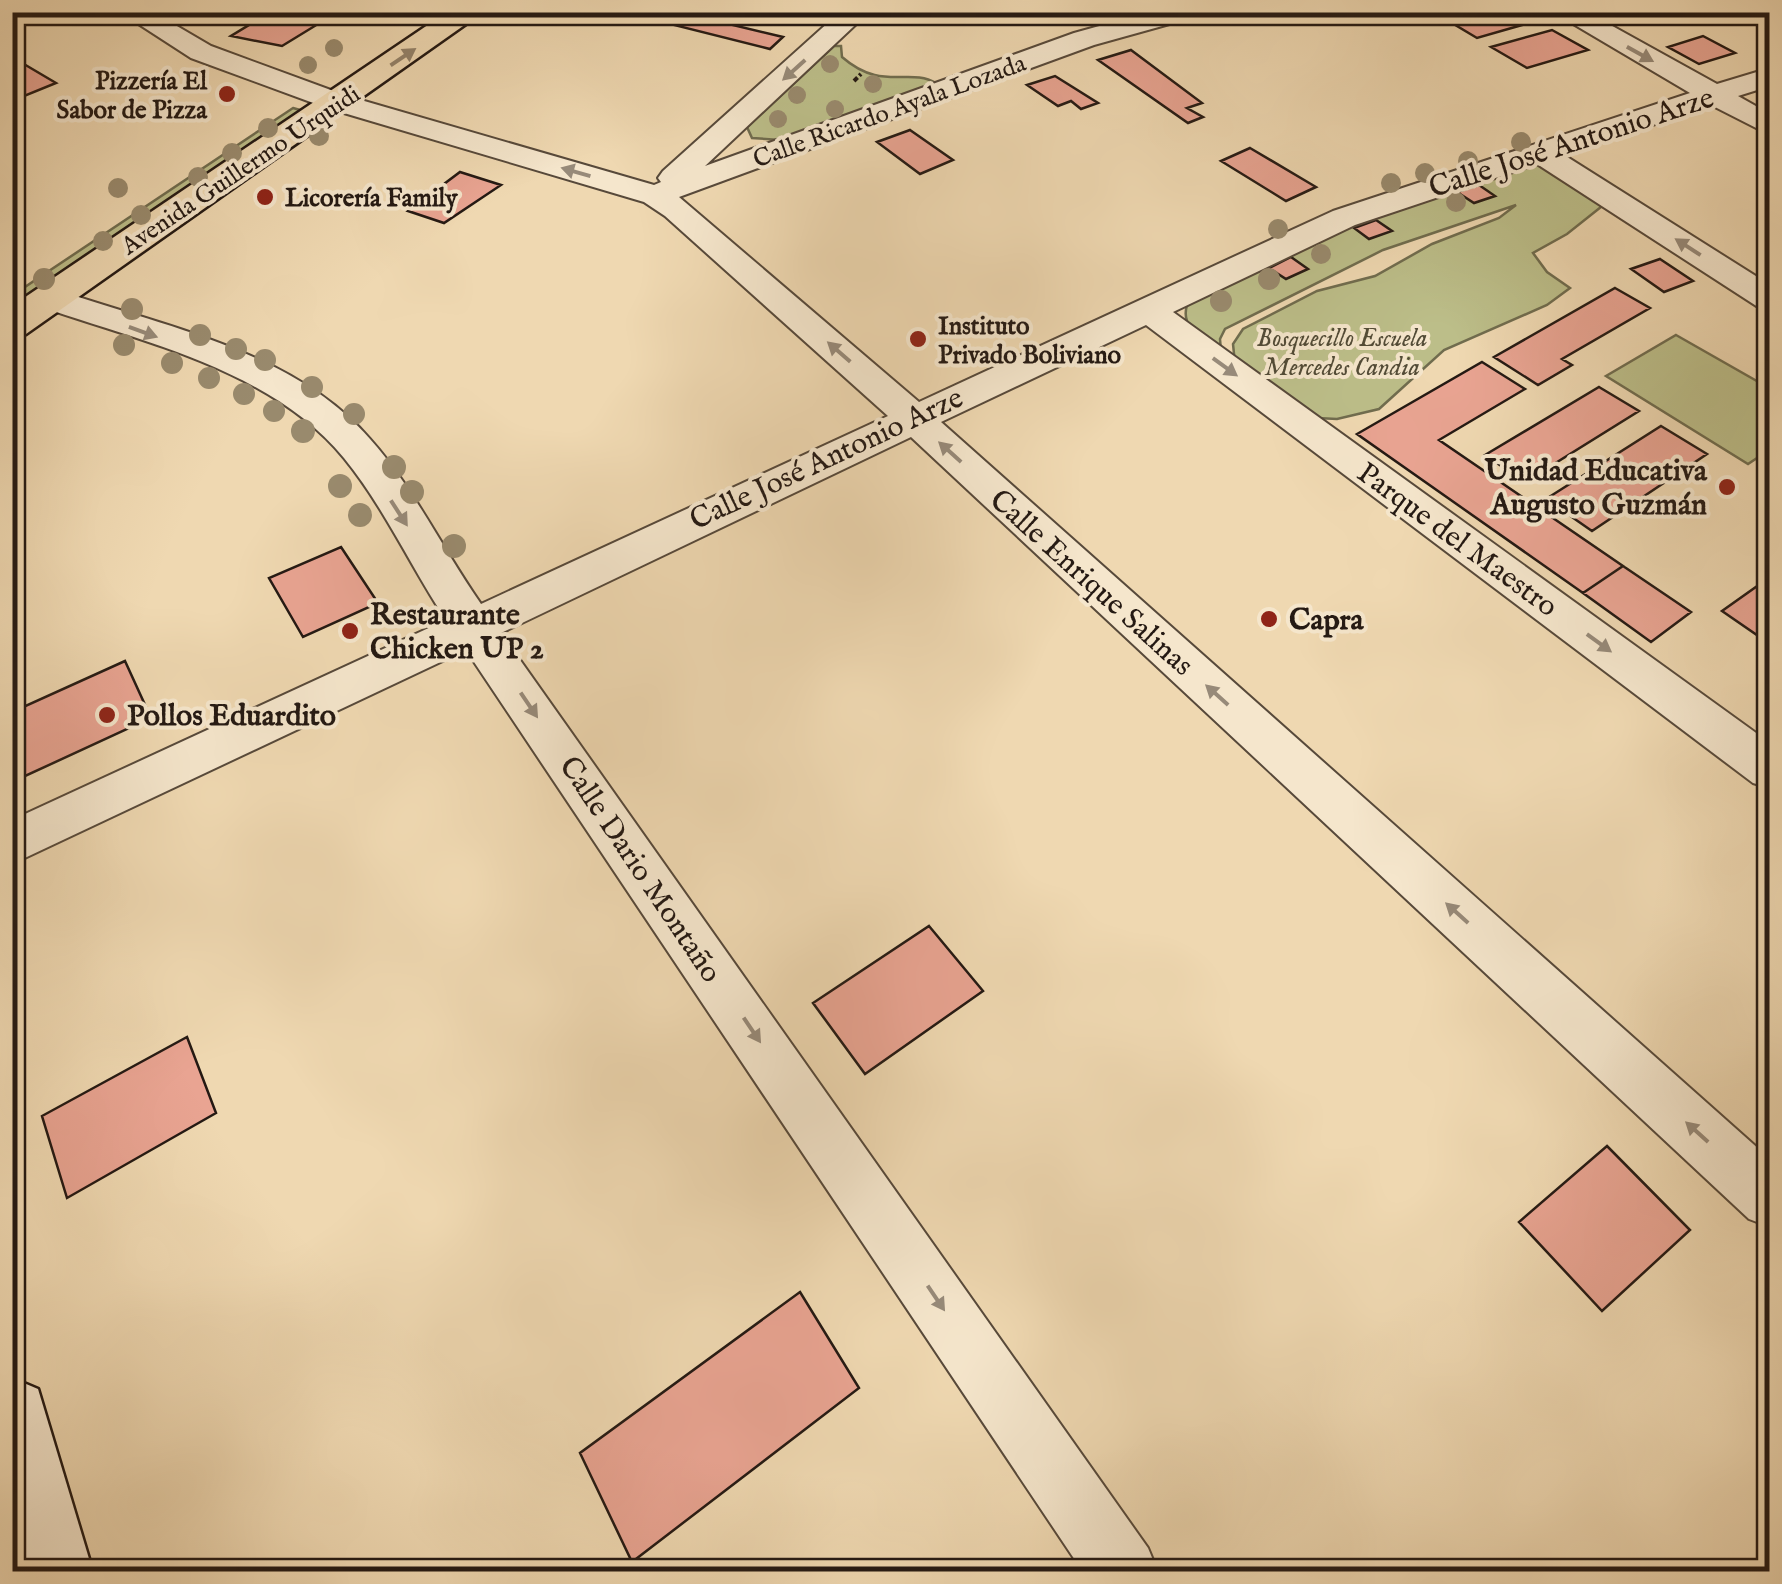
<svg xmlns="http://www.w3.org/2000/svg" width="1782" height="1584" font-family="'IM FELL English',serif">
  <rect width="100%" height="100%" fill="#efd8b1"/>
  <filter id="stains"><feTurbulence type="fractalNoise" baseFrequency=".002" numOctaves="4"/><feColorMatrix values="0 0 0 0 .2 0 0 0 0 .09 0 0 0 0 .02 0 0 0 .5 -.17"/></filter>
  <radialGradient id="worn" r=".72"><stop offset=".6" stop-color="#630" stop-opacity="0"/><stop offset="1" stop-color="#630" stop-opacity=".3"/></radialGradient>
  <!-- green -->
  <path fill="#bcbe89" stroke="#706c4e" stroke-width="2.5" d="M 834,46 L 841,46 L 842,57 C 882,92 909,67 936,83 L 780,140 L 752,138 L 747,127 Z
    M 293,108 L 304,111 L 13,306 L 13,295 Z
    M 1530,163 L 1546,166 L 1616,195 L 1567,234 L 1533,253 L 1547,272 L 1570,288 L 1547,305 L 1444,350 L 1379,409 L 1337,419 L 1278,416 L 1237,383 L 1233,344 L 1243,329 L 1317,291 L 1375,276 L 1432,244 L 1499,218 L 1516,205 L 1383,250 L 1225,329 L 1220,339 L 1221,351 C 1202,339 1175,325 1190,299 L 1334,230 Z
    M 1676,335 L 1769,388 L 1769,450 L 1748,464 L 1606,376 Z"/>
  <!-- building -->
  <path fill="#e9a492" stroke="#241913" stroke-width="2.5" d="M 1472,12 L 1521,12 L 1536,21 L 1477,38 L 1447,20 Z
    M 683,13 L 783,37 L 770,49 L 670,24 Z
    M 267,14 L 285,19 L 291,16 L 318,24 L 282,46 L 231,36 Z
    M 1552,30 L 1588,50 L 1527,68 L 1491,47 Z
    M 1703,36 L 1735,53 L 1699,64 L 1668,47 Z
    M 1131,50 L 1202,103 L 1187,108 L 1203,117 L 1188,123 L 1098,60 Z
    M 12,57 L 56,83 L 12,101 Z
    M 1055,76 L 1098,103 L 1081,109 L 1071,101 L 1058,106 L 1027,85 Z
    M 910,130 L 953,160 L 920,174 L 877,142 Z
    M 1250,148 L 1316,187 L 1286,201 L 1221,161 Z
    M 460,172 L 501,185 L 444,223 L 408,211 Z
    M 1479,185 L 1495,196 L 1474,203 L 1457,192 Z
    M 1376,220 L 1392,231 L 1369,239 L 1354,228 Z
    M 1291,257 L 1308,269 L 1286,279 L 1269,268 Z
    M 1660,259 L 1693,281 L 1664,292 L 1631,269 Z
    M 1615,288 L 1650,308 L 1562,359 L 1572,365 L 1538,385 L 1494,357 Z
    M 1482,362 L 1525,389 L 1439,440 L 1623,566 L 1583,593 L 1357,434 Z
    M 1599,387 L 1639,411 L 1525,482 L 1485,455 Z
    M 1661,426 L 1707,454 L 1592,531 L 1546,499 Z
    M 341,547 L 378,603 L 303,637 L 269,578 Z
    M 1623,566 L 1691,612 L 1651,642 L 1583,593 Z
    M 1770,577 L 1770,644 L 1722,611 Z
    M 125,661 L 151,718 L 12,782 L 12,712 Z
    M 929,926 L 983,991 L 865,1074 L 813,1003 Z
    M 187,1037 L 216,1113 L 67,1198 L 42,1116 Z
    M 1607,1146 L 1690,1230 L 1602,1311 L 1519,1222 Z
    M 800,1292 L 859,1388 L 632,1562 L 580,1453 Z"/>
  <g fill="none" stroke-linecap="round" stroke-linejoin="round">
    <defs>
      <path id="street" d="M 120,12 L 153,12 L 211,46 L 347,96 L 654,185 L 661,182 L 658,178 L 663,171 L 840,12 L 869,12 L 705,166 L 1074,33 L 1150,12 L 1195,12 L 1191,18 L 1094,45 L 679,197 L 919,402 L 1333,211 L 1690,93 L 1553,12 L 1587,12 L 1717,84 L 1770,68 L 1770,86 L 1738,96 L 1770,114 L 1770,135 L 1711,105 L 1564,155 L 1770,285 L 1770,310 L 1758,307 L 1537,164 L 1355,225 L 1173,312 L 1770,743 L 1770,788 L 1753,783 L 1146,325 L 941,422 L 1770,1159 L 1770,1227 L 1749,1219 L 911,437 L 501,633 L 1148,1548 L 1158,1572 L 1083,1572 L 466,650 L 12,864 L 12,820 L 446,620 C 411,567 384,507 344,458 C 271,369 142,342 39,306 L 34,299 L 39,292 L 51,289 L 63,292 C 167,327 295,352 370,439 C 414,488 443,550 481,604 L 888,416 L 665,216 L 644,202 L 327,108 L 191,58 Z"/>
      <path id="secondary" d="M 12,1378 L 38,1389 L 93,1572 L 14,1572 Z"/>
      <path id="primary" d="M 447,12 L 483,12 L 26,334 L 12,337 L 12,306 Z"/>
    </defs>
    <!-- street casing -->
    <use href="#street" stroke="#57493a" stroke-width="4"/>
    <!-- secondary casing -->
    <use href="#secondary" stroke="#241913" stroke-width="5"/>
    <!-- primary casing -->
    <use href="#primary" stroke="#241913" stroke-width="5"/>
    <!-- path -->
    <path stroke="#241913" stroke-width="4" stroke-dasharray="5 2.5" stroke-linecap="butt" d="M 854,81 L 861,74"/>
    <!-- street -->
    <use href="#street" fill="#f5e6cc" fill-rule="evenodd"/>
    <!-- secondary -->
    <use href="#secondary" fill="#f5e6cc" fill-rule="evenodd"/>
    <!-- primary -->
    <use href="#primary" fill="#efd8b1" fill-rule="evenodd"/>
  </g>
  <!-- trees -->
  <g fill="#998a6d">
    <circle cx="334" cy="48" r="9"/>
    <circle cx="830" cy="64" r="9"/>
    <circle cx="308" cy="65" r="9"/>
    <circle cx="873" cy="84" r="9"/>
    <circle cx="797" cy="95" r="9"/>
    <circle cx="835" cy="109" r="9"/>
    <circle cx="778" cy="119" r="9"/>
    <circle cx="268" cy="128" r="10"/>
    <circle cx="319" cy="136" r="10"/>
    <circle cx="1521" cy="142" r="10"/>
    <circle cx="232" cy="153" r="10"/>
    <circle cx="1468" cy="161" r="10"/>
    <circle cx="1425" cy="173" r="10"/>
    <circle cx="198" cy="177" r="10"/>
    <circle cx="1391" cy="183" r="10"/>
    <circle cx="118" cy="188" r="10"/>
    <circle cx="1456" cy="202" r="10"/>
    <circle cx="141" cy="215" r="10"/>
    <circle cx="1278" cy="229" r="10"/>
    <circle cx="103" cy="241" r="10"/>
    <circle cx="1321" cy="254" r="10"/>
    <circle cx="44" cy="279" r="11"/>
    <circle cx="1269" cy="279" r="11"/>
    <circle cx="1221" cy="301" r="11"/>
    <circle cx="132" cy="309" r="11"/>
    <circle cx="200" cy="335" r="11"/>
    <circle cx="124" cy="345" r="11"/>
    <circle cx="236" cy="349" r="11"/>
    <circle cx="265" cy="360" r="11"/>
    <circle cx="172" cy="363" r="11"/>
    <circle cx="209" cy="378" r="11"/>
    <circle cx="312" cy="387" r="11"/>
    <circle cx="244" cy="394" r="11"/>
    <circle cx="274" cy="411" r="11"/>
    <circle cx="354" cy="414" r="11"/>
    <circle cx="303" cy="431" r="12"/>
    <circle cx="394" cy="467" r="12"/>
    <circle cx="340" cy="486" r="12"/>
    <circle cx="412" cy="492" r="12"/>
    <circle cx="360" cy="515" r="12"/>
    <circle cx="454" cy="546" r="12"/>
  </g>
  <!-- one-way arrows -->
  <defs><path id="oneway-solid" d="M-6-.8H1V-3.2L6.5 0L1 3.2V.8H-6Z" transform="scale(2.5)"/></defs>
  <g fill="#978a79">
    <use href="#oneway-solid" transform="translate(1640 54) rotate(29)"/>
    <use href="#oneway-solid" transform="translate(794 70) rotate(138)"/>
    <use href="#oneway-solid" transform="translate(576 172) rotate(-164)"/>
    <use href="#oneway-solid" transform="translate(1688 247) rotate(-147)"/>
    <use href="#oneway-solid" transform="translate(143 332) rotate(20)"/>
    <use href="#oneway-solid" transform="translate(839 352) rotate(-139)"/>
    <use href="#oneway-solid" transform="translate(1225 367) rotate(36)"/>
    <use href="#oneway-solid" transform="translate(950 452) rotate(-138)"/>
    <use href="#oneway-solid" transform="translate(399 513) rotate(57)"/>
    <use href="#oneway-solid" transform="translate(1599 643) rotate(36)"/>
    <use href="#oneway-solid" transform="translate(1217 695) rotate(-138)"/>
    <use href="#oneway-solid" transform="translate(529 705) rotate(56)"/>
    <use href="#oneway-solid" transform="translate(1457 913) rotate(-138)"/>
    <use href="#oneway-solid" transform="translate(752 1030) rotate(56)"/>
    <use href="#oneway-solid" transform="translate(1697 1132) rotate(-138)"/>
    <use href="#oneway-solid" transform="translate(936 1298) rotate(56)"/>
  </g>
  <use fill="#94826a" href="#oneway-solid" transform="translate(403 57) rotate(-34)"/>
  <!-- markers -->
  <g fill="#8f2418" stroke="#f5e6cc" stroke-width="4">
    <circle cx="227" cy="94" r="10"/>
    <circle cx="265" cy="197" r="10"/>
    <circle cx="918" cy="339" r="10"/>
    <circle cx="1727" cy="487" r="10"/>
    <circle cx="1269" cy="619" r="10"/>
    <circle cx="350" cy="631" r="10"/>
    <circle cx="107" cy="715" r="10"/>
  </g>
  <g text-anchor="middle" stroke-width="8" stroke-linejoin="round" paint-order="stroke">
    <!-- far-poi labels -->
    <g font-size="25" font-weight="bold" fill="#241913" stroke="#f5e6cc" text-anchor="start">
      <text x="207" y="89" text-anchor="end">Pizzería El<tspan x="207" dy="29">Sabor de Pizza</tspan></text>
      <text x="285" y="206">Licorería Family</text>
      <text x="938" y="334">Instituto<tspan x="938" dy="29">Privado Boliviano</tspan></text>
    </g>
    <!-- far-street labels -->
    <g font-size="25" fill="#241913" stroke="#f5e6cc">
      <text transform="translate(889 110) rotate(-20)" y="9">Calle Ricardo Ayala Lozada</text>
      <text transform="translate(240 169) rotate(-34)" y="9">Avenida Guillermo Urquidi</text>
    </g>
    <!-- far-park labels -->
    <g font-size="25" font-style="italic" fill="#524b36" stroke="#f5e6cc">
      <text x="1342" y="346">Bosquecillo Escuela<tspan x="1342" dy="29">Mercedes Candia</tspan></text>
    </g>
    <!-- street labels -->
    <g font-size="30" fill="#241913" stroke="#f5e6cc">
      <text transform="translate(1571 142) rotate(-18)" y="10">Calle José Antonio Arze</text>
      <text transform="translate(826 458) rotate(-25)" y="10">Calle José Antonio Arze</text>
      <text transform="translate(1458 539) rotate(36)" y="10">Parque del Maestro</text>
      <text transform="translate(1092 582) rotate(42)" y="10">Calle Enrique Salinas</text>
      <text transform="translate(641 869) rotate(56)" y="10">Calle Dario Montaño</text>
    </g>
    <!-- poi labels -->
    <g font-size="30" font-weight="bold" fill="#241913" stroke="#f5e6cc" text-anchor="start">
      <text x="1707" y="480" text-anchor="end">Unidad Educativa<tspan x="1707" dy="34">Augusto Guzmán</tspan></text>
      <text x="370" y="624">Restaurante<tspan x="370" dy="34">Chicken UP 2</tspan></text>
      <text x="1289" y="629">Capra</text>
      <text x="127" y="725">Pollos Eduardito</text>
    </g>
  </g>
  <!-- margin -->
  <rect width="1782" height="1584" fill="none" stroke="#efd8b1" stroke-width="50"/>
  <rect x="15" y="15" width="1752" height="1554" fill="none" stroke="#241913" stroke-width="5"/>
  <rect x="25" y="25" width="1732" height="1534" fill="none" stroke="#241913" stroke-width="2.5"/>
  <rect width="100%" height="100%" filter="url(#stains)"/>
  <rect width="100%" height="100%" fill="url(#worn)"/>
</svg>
